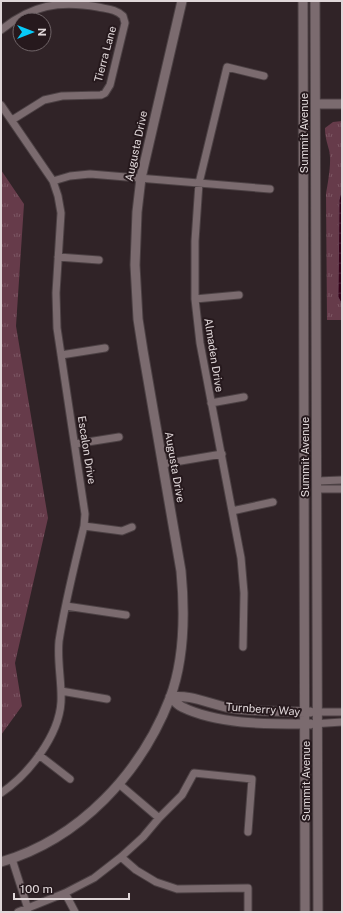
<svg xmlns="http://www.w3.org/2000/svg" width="343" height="913" font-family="'Public Sans',sans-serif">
  <defs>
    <pattern id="grass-tufts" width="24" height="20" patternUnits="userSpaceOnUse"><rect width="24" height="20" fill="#663b4a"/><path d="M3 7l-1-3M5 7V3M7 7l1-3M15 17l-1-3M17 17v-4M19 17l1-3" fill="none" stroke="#7c5764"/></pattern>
    <pattern id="water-waves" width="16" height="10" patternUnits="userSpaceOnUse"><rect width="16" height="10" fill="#320017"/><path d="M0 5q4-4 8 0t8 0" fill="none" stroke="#4f2438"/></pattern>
  </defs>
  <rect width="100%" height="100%" fill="#302327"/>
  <!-- grass -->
  <path fill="url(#grass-tufts)" d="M 342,121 L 342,320 L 327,320 L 326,194 C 328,182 332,161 329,150 C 327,142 325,137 325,128 L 333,122 Z
    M 1,170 L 24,204 L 16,326 L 48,518 L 15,663 L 22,706 L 1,735 Z"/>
  <!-- water -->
  <path fill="url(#water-waves)" stroke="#664051" d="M 342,188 L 342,305 L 338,297 L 339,200 Z"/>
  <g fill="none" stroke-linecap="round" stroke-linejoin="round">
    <defs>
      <path id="street" d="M 1,30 C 32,5 59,0 98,7 C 107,9 116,9 123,16 L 125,23 L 110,85 L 105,93 L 101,95 L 62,96 L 44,100 L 12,120
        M 1,105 L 53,181 L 58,196 L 61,213 L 56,293 L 57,328 L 85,514 L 84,526 C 75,564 65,602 59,641 C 57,662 62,682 61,702 C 59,736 28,775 1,793
        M 53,181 L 70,176 L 90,174 L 270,189
        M 58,257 L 99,260
        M 195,299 L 239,295
        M 61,355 L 105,348
        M 211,403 L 244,397
        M 75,444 L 119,437
        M 163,464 L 222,454
        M 317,481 L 342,480
        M 317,489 L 342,489
        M 232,511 L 273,502
        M 84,526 L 122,531 L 132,527
        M 66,606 L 126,615
        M 243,647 L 244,593 L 241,558 L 200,343 L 195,299 L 195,241 L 199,183 L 227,67 L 264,76
        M 61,691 L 107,699
        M 312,712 L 342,712
        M 312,724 L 342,722
        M 39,755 L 70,779
        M 119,784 L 159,818
        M 121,857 L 136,870 L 156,882 L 177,889 L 248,888 L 248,912
        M 12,859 L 28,909
        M 65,893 L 75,912
        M 18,912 L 65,893 L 94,878 L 121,857 L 143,837 L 159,818 L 182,795 L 194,773 L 252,779 L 248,832"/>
      <path id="secondary" d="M 303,1 L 305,912
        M 315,1 L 318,912
        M 316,104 L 342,104
        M 170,697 C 174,700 177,705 182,707 C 219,725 270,724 310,724
        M 170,697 C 191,694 209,704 230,708 C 256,712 284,711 310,712
        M 1,862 C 80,839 141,773 170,698 C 185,658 185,613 181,571 L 143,351 L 138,319 L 135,265 L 137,212 L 141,178 L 182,1"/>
    </defs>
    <!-- street casing -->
    <use href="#street" stroke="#4c4144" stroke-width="9"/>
    <!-- secondary casing -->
    <use href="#secondary" stroke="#4c4144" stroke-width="11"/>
    <!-- street -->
    <use href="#street" stroke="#7b6b6f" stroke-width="7"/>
    <!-- secondary -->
    <use href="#secondary" stroke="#7b6b6f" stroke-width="9"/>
  </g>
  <g text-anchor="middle" stroke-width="4" stroke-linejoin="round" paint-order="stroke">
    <!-- street labels -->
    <g font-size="11" fill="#e0d7d9" stroke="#26191d">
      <text transform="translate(105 54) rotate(-75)" y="4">Tierra Lane</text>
      <text transform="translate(304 133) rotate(-90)" y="4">Summit Avenue</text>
      <text transform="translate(136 146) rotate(-78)" y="4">Augusta Drive</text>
      <text transform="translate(214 355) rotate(81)" y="4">Almaden Drive</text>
      <text transform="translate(87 450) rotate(81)" y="4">Escalon Drive</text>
      <text transform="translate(305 457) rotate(-90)" y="4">Summit Avenue</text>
      <text transform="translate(175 467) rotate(80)" y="4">Augusta Drive</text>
      <text transform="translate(263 709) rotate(4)" y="4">Turnberry Way</text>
      <text transform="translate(306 781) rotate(-90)" y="4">Summit Avenue</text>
    </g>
  </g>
  <!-- border -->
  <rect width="343" height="913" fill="none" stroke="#e0d7d9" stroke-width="4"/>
  <!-- north arrow -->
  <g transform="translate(32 32) rotate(90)"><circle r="19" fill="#26191d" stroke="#706568"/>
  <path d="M0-3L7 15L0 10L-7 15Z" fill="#07cbf9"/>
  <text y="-6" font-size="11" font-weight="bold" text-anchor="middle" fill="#e0d7d9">N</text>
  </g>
  <!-- scale -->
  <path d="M14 893v6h115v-6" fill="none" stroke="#e0d7d9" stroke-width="2"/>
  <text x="20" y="893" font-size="12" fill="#e0d7d9" stroke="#26191d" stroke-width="3" paint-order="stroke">100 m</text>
</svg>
